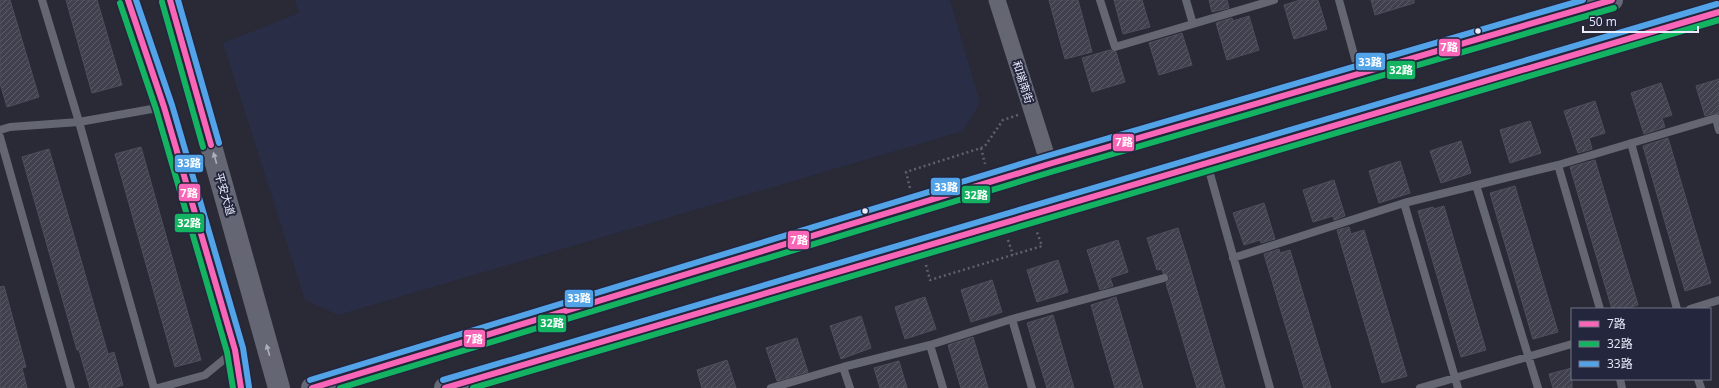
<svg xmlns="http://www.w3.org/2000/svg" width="1719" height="388" font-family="'Open Sans','Noto Sans SC',sans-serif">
  <defs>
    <pattern id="building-hatch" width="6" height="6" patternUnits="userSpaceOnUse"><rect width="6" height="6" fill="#40414e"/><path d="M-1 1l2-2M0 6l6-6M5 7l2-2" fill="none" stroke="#5c5d68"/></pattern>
  </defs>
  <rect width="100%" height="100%" fill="#292a36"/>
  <!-- built -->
  <path fill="#292d46" d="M 295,0 L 950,0 L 980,103 L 963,131 L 338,315 L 305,300 L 223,43 L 299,13 Z"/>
  <!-- building -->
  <path fill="url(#building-hatch)" stroke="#4e4f5a" d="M 0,0 L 10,0 L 39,97 L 7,107 L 0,83 Z
    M 66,0 L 97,0 L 122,85 L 92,93 Z
    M 1049,0 L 1078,0 L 1092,52 L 1065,59 Z
    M 1114,0 L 1142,0 L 1150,27 L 1123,34 Z
    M 1209,0 L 1227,0 L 1229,8 L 1212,12 Z
    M 1300,0 L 1318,0 L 1327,29 L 1294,39 L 1284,5 Z
    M 1371,0 L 1414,0 L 1414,3 L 1375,15 Z
    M 1249,16 L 1259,50 L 1227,60 L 1216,23 L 1232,18 L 1233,21 Z
    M 1182,33 L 1192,65 L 1159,75 L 1149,43 Z
    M 1110,50 L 1116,52 L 1125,82 L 1092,92 L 1082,58 Z
    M 1719,79 L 1719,114 L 1715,113 L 1705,116 L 1696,86 Z
    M 1661,83 L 1672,115 L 1662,118 L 1665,127 L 1644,134 L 1631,93 Z
    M 1595,101 L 1605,133 L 1589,138 L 1592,149 L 1578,153 L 1564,111 Z
    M 1530,121 L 1541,153 L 1510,163 L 1500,130 Z
    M 1668,138 L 1711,283 L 1685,291 L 1643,146 Z
    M 1461,141 L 1471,173 L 1441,183 L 1430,151 Z
    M 141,147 L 201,360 L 175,367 L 115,154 Z
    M 49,149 L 108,354 L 114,352 L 123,385 L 114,388 L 90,388 L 79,350 L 77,350 L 22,157 Z
    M 1595,160 L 1638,305 L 1624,309 L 1612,309 L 1570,167 Z
    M 1400,161 L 1410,193 L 1379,203 L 1369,171 Z
    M 1334,180 L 1345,216 L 1334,220 L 1333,216 L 1313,222 L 1303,190 Z
    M 1515,186 L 1558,332 L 1533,339 L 1490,193 Z
    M 1264,203 L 1275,239 L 1261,243 L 1260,240 L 1244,245 L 1233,213 Z
    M 1444,206 L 1486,350 L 1461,357 L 1418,211 L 1433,207 L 1434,209 Z
    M 1349,227 L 1351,234 L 1364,230 L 1407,376 L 1382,383 L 1337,230 Z
    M 1178,228 L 1188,260 L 1225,388 L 1197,388 L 1166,283 L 1169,280 L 1169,276 L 1163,273 L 1162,269 L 1157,270 L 1147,238 Z
    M 1118,240 L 1128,272 L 1110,278 L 1113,286 L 1100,290 L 1087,250 Z
    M 1279,249 L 1280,253 L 1290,250 L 1331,388 L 1304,388 L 1264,254 Z
    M 1058,260 L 1068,292 L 1037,302 L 1027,270 Z
    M 992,280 L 1002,312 L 971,322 L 961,290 Z
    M 4,286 L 26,367 L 22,368 L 27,388 L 0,388 L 0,287 Z
    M 925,297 L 936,329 L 905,339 L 895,307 Z
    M 1116,297 L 1143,388 L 1115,388 L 1091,305 Z
    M 1053,315 L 1074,388 L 1047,388 L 1027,323 Z
    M 861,316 L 871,348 L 841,359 L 830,326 Z
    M 973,337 L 988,388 L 961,388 L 948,345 Z
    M 797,338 L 808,372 L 777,381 L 766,348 Z
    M 727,360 L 736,388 L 702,388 L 697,370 Z
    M 899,361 L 907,388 L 880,388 L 874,368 Z
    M 1572,368 L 1572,388 L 1553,388 L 1549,374 Z"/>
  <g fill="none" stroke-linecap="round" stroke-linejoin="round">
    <!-- path -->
    <path stroke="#5e606a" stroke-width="2.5" stroke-dasharray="2 3" stroke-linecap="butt" d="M 981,148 L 985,164
      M 910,188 L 906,172 L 981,148 L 985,146 L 1003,120 L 1018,115
      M 1008,240 L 1013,255
      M 926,265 L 930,280 L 1042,246 L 1037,232"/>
    <!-- lane -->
    <path stroke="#646672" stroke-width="8" d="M 42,0 L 79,122 L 154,388
      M 1100,0 L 1115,47 L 1274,0
      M 1186,0 L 1193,24
      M 1339,0 L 1359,73
      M 0,130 L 10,127 L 79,122 L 163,107
      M 0,137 L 71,388
      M 1631,143 L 1677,309
      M 1207,163 L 1270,388
      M 1558,165 L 1600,309
      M 1476,185 L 1538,388
      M 1404,203 L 1458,388
      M 1233,258 L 1404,203 L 1558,165 L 1716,118 L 1719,130
      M 1690,309 L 1719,300
      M 1012,319 L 1032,388
      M 930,345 L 943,388
      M 843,367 L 850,388
      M 1620,379 L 1622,388
      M 1698,379 L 1701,388
      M 158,388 L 205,375 L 233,352
      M 771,388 L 843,367 L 930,345 L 1012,319 L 1164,278
      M 1420,388 L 1572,344"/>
    <!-- street -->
    <path stroke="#646672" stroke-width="17" d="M 997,0 L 1049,164"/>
    <!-- secondary -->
    <path stroke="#656877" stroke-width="22" d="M 312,388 L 1049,164 L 1612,0
      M 445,388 L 1719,12"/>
    <!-- primary -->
    <path stroke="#646673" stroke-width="22" d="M 128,0 L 164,107 L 235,350 L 241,388
      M 170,0 L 279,388"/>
    <defs>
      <path id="bus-1" d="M 128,0 L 164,107 L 235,350 L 241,388
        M 170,0 L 211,145
        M 312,388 L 1049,164 L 1612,0
        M 445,388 L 1719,12"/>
      <path id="bus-2" d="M 162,2 L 203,147
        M 120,3 L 156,109 L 227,352 L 233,388
        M 340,388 L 1051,172 L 1614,8
        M 473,388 L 1719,20"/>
      <path id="bus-3" d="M 136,0 L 172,105 L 243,348 L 249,387
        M 178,0 L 219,143
        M 310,380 L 1047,156 L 1583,0
        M 443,380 L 1717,4"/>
    </defs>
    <!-- bus-1 casing -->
    <use href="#bus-1" stroke="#23263c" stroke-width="9"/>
    <!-- bus-2 casing -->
    <use href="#bus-2" stroke="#23263c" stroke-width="9"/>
    <!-- bus-3 casing -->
    <use href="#bus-3" stroke="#23263c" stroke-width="9"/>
    <!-- bus-1 -->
    <use href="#bus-1" stroke="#fa66b7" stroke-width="6"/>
    <!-- bus-2 -->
    <use href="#bus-2" stroke="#13b361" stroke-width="6"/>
    <!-- bus-3 -->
    <use href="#bus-3" stroke="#53a3e8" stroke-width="6"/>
  </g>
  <!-- one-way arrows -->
  <defs><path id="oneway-solid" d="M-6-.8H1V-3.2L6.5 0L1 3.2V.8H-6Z"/></defs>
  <g fill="#adafbd">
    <use href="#oneway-solid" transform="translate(215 158) rotate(-106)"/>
    <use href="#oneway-solid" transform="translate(268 350) rotate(-106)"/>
  </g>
  <!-- markers -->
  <g fill="#e8ebfa" stroke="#23263c" stroke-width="1.5">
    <circle cx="1478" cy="31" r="3.5"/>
    <circle cx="865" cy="211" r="3.5"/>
  </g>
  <g text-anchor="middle" stroke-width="4" stroke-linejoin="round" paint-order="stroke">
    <!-- street labels -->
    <g font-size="11" fill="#e8ebfa" stroke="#23263c">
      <text transform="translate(1023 82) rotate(72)" y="4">和瑞南街</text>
      <text transform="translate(225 194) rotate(74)" y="4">平安大道</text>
    </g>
  </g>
  <g stroke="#23263c" stroke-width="1.5">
    <rect x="1438" y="38" width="23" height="19" rx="4" fill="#fa66b7"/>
    <rect x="1355" y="52" width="31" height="19" rx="4" fill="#53a3e8"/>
    <rect x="1386" y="60" width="30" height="20" rx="4" fill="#13b361"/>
    <rect x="1112" y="133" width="23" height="19" rx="4" fill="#fa66b7"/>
    <rect x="174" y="154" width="30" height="19" rx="4" fill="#53a3e8"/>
    <rect x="930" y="177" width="31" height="19" rx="4" fill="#53a3e8"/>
    <rect x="178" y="183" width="23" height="19" rx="4" fill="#fa66b7"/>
    <rect x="961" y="185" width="30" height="19" rx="4" fill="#13b361"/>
    <rect x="174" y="213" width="31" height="20" rx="4" fill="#13b361"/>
    <rect x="787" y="230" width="23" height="20" rx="4" fill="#fa66b7"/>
    <rect x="564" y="289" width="30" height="19" rx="4" fill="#53a3e8"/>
    <rect x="537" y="314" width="30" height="19" rx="4" fill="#13b361"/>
    <rect x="463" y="329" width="23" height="19" rx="4" fill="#fa66b7"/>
  </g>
  <g font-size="11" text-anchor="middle" font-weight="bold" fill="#fff">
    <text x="1449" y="51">7路</text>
    <text x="1370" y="66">33路</text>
    <text x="1401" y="74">32路</text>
    <text x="1124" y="146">7路</text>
    <text x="189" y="167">33路</text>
    <text x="946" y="191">33路</text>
    <text x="189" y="197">7路</text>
    <text x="976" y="199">32路</text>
    <text x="189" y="227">32路</text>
    <text x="799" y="244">7路</text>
    <text x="579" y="302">33路</text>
    <text x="552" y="327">32路</text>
    <text x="474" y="343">7路</text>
  </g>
  <!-- legend -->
  <rect x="1571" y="308" width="140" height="72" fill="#23263c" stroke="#727588"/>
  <rect x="1579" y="321" width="20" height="6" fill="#fa66b7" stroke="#727588"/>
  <text x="1607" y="328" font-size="12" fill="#e8ebfa">7路</text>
  <rect x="1579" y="341" width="20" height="6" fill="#13b361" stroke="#727588"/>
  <text x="1607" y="348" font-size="12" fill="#e8ebfa">32路</text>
  <rect x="1579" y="361" width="20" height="6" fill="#53a3e8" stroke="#727588"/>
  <text x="1607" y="368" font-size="12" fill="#e8ebfa">33路</text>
  <!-- scale -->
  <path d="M1583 26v6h115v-6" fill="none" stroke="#e8ebfa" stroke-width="2"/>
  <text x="1589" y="26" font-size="12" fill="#e8ebfa" stroke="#23263c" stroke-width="3" paint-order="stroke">50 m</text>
</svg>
